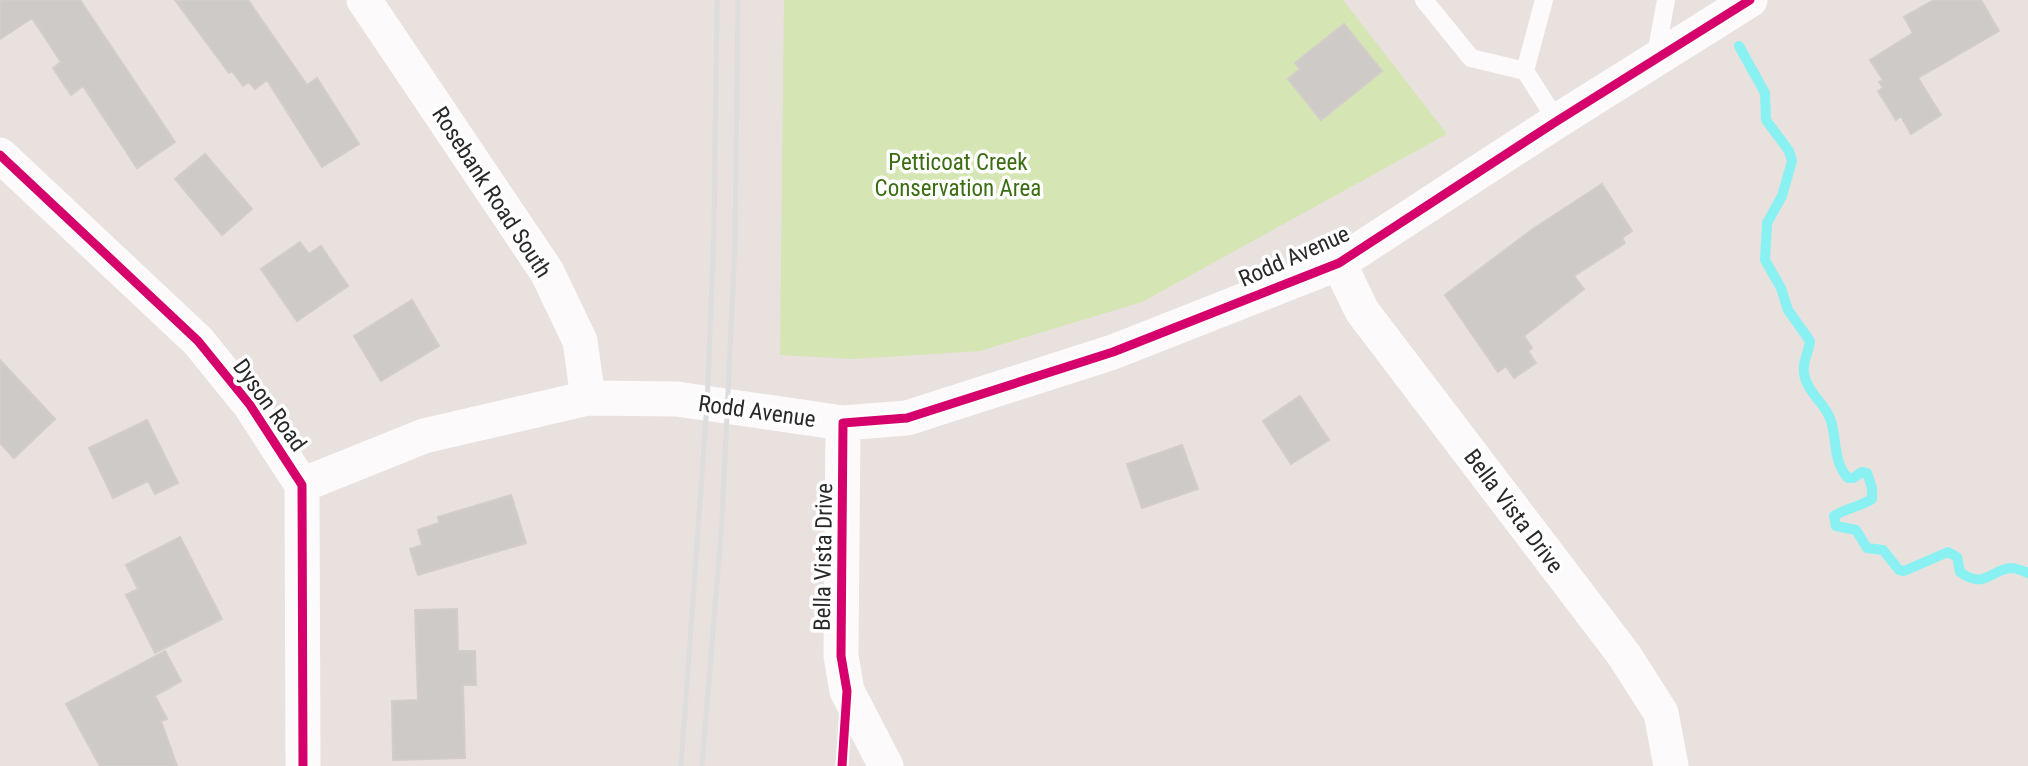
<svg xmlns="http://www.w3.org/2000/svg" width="2028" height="766" font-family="'Roboto Condensed',sans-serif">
  <rect width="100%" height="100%" fill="#e8e1de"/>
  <!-- green -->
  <path fill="#d5e5b3" d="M 784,0 L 1343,0 L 1447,134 L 1142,302 L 980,351 L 852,359 L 780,355 Z"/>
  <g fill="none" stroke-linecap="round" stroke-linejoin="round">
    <!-- stream -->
    <path stroke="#8af1f2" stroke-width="10" d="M 1739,46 L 1765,93 L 1766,120 L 1789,151 L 1792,161 L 1782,196 L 1767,223 L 1765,260 L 1781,288 L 1788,310 L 1810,341 C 1809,352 1802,362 1804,373 C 1807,394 1826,403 1831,421 C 1837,440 1833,462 1848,478 L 1853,478 L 1862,472 L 1867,473 L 1872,488 L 1872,499 C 1860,507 1846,508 1834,516 L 1836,526 L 1856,530 L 1867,548 L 1883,550 L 1899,570 L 1904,571 L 1948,552 L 1957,557 L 1960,572 C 1985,590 1989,570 2011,568 C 2016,568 2023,571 2028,573"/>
  </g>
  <!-- building -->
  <path fill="#cecac8" stroke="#d3cdca" stroke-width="2" d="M 0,0 L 80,0 L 175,142 L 137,168 L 83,86 L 71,95 L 53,68 L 61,62 L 32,18 L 0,39 Z
    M 175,0 L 248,0 L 307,85 L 317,78 L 359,144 L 322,167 L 267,80 L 255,89 L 249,82 L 243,86 L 232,71 L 229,73 Z
    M 1934,0 L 1981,0 L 1999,31 L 1918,78 L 1941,115 L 1911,134 L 1901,116 L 1896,120 L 1878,91 L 1883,88 L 1879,82 L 1883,80 L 1870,60 L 1913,33 L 1904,17 Z
    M 1344,24 L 1382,71 L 1321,120 L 1288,79 L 1300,69 L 1295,63 Z
    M 205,154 L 252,209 L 222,235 L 175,179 Z
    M 1602,184 L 1632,231 L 1622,238 L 1625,243 L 1574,276 L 1584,289 L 1524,336 L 1532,348 L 1528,351 L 1536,363 L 1514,378 L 1506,366 L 1498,372 L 1445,295 L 1533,229 Z
    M 300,242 L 309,254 L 321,246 L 348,286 L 297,321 L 261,269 Z
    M 412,300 L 439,346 L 381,381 L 354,336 Z
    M 0,360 L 55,419 L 14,458 L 0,443 Z
    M 1300,396 L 1329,440 L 1291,464 L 1263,421 Z
    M 147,420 L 178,483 L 155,494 L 148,481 L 113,498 L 89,448 Z
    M 1182,445 L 1198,489 L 1142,508 L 1127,464 Z
    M 511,495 L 526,543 L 418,575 L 410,549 L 422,545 L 418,530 L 439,523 L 438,517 Z
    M 180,537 L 222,619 L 155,653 L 126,595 L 138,589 L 126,565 Z
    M 457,609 L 458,651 L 475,651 L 476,685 L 463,685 L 465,758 L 393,760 L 392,701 L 418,700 L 415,610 Z
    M 165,651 L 181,681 L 155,696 L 167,719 L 161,721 L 177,766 L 100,766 L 66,704 Z"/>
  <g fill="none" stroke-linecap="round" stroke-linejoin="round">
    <!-- lane -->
    <path stroke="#fcfafa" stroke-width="18" d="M 1424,0 L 1471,58 L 1525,71 L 1544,0
      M 1655,60 L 1666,0
      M 1525,71 L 1557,121"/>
    <!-- street -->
    <path stroke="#fcfafa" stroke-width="35" d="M 364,0 L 547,272 L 580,341 L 588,398
      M 0,155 L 198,341 L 250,405 L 302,485 L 303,766
      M 1339,263 L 1362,311 L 1624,655 L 1661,713 L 1671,766
      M 843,423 L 841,656 L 847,691 L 886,766
      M 302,485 L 424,436 L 588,398 L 677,399 L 843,423 L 907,418 L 1113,352 L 1339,263 L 1557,121 L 1750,0"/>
    <!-- rail -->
    <path stroke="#ddddde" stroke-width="5" d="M 681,766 L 707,404 L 714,234 L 717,0
      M 702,766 L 722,520 L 735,244 L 738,0"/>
    <defs>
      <path id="cycleway" d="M 0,155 L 198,341 L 250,405 L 302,485 L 303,766
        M 842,766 L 847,691 L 841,656 L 843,423 L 907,418 L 1113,352 L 1339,263 L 1557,121 L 1750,0"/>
    </defs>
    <!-- cycleway casing -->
    <use href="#cycleway" stroke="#fff" stroke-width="13"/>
    <!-- cycleway -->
    <use href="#cycleway" stroke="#d6006c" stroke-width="9"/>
  </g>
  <g text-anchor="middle" stroke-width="7" stroke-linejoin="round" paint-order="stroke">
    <!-- park labels -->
    <g font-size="23" fill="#3c6d13" stroke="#fff">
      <text x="958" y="170">Petticoat Creek<tspan x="958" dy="26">Conservation Area</tspan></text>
    </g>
    <!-- street labels -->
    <g font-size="23" fill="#292929" stroke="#fff">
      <text transform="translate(492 192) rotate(57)" y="8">Rosebank Road South</text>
      <text transform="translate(1294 256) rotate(-24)" y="8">Rodd Avenue</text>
      <text transform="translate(270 405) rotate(54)" y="8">Dyson Road</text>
      <text transform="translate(757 411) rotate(8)" y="8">Rodd Avenue</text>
      <text transform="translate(1514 511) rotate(53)" y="8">Bella Vista Drive</text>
      <text transform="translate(823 557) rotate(-89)" y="8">Bella Vista Drive</text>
    </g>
  </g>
</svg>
